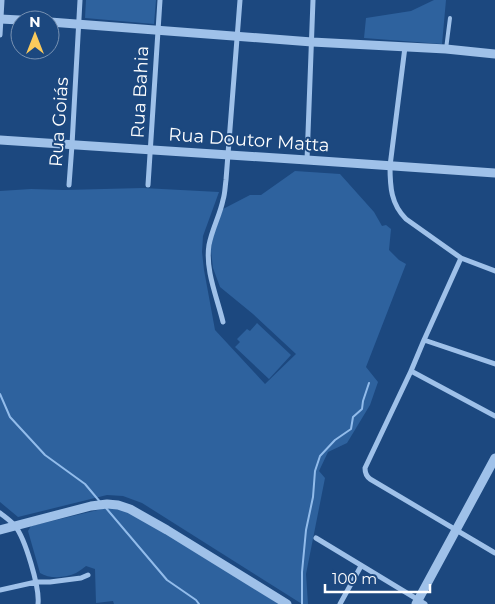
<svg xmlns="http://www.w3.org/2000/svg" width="495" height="604" font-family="Montserrat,sans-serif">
  <rect width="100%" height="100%" fill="#1c487f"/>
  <!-- green -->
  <path fill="#2e629e" d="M 86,0 L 156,0 L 154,24 L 85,18 Z
    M 434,0 L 446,0 L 442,44 L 364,38 L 366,18 L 411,11 Z
    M 295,171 L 340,174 L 374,212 L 382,226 L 386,225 L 391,229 L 389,250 L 399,260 L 406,264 L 366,367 L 378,382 L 370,405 L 347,443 L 328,452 L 319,471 L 325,478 L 306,574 L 308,604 L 302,604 L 142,503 L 123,496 L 107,495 L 18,517 L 0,502 L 0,191 L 31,189 L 64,190 L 143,188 L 219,192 L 203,236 L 202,252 L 204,270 L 215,330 L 265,384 L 296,354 L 253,314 L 220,287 L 213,268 L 211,251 L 212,239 L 223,209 L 250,195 L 261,195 Z
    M 257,323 L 291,355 L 269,379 L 235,347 L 240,342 L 237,339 L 247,329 L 250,331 Z
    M 102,509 L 117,509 L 133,513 L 279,604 L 114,604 L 113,601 L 96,603 L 95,569 L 86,566 C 83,568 80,571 76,573 C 66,578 49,579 40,573 L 28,531 L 31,526 Z"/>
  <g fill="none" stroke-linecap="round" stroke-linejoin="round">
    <!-- stream -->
    <path stroke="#92bceb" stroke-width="2" d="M 0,394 L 10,417 L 45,455 L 85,484 L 101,503
      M 106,508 L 167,580 L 196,600 L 199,604
      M 302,604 L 302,572 L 306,530 L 313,497 L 315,471 L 320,456 L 335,440 L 351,429 L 353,417 L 362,409 L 363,401 L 369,383"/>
    <!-- service -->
    <path stroke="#9fc1e9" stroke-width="4" d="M 446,49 L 450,18"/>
    <!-- minor -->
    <path stroke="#9fc1e9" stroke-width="5" d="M 0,35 L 2,0
      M 405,47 L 390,166 C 390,187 391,204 406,219 L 461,258 L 495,271
      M 307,160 L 313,0
      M 69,185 L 72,145 L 80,0
      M 148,185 L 160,0
      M 461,258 L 424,340 L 411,371 L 365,468 C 365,473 366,476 370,479 L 495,553
      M 223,322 C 217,297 205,270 209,245 C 212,229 220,215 223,200 C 225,194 225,187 226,180 L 240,0
      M 424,340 L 495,364
      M 411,371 L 495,416
      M 0,513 C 5,517 11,521 15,526 C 25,538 40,588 38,604
      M 316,538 L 425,604
      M 0,590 L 36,582 L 50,582 L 81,578 L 88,575
      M 340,604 L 361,566"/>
    <!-- tertiary -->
    <path stroke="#9fc1e9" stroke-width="9" d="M 0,19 L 20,20
      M 50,22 L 312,42 L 446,49 L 495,54
      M 0,140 L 307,160 L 495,173
      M 0,530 L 91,506 L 107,504 L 118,505 L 130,509 L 167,530 L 287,604
      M 416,604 L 495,458"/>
  </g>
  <g text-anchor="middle" stroke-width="4" stroke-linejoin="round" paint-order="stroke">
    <!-- street labels -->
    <g font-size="18" fill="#fff" stroke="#1c487f">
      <text transform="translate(140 92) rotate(-87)" y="6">Rua Bahia</text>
      <text transform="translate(59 122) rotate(-86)" y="6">Rua Goiás</text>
      <text transform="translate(249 140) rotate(4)" y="6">Rua Doutor Matta</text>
    </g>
  </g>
  <!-- north arrow -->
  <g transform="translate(35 35)"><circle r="24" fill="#1c487f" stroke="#7791b2"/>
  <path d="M0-4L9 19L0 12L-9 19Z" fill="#faca5c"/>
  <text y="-8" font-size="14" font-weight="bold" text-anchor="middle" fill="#ffffff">N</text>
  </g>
  <!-- scale -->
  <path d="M325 584v8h105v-8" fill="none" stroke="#ffffff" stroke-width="2.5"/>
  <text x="332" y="584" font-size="15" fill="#ffffff" stroke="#1c487f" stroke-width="4" paint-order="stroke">100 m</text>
</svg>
